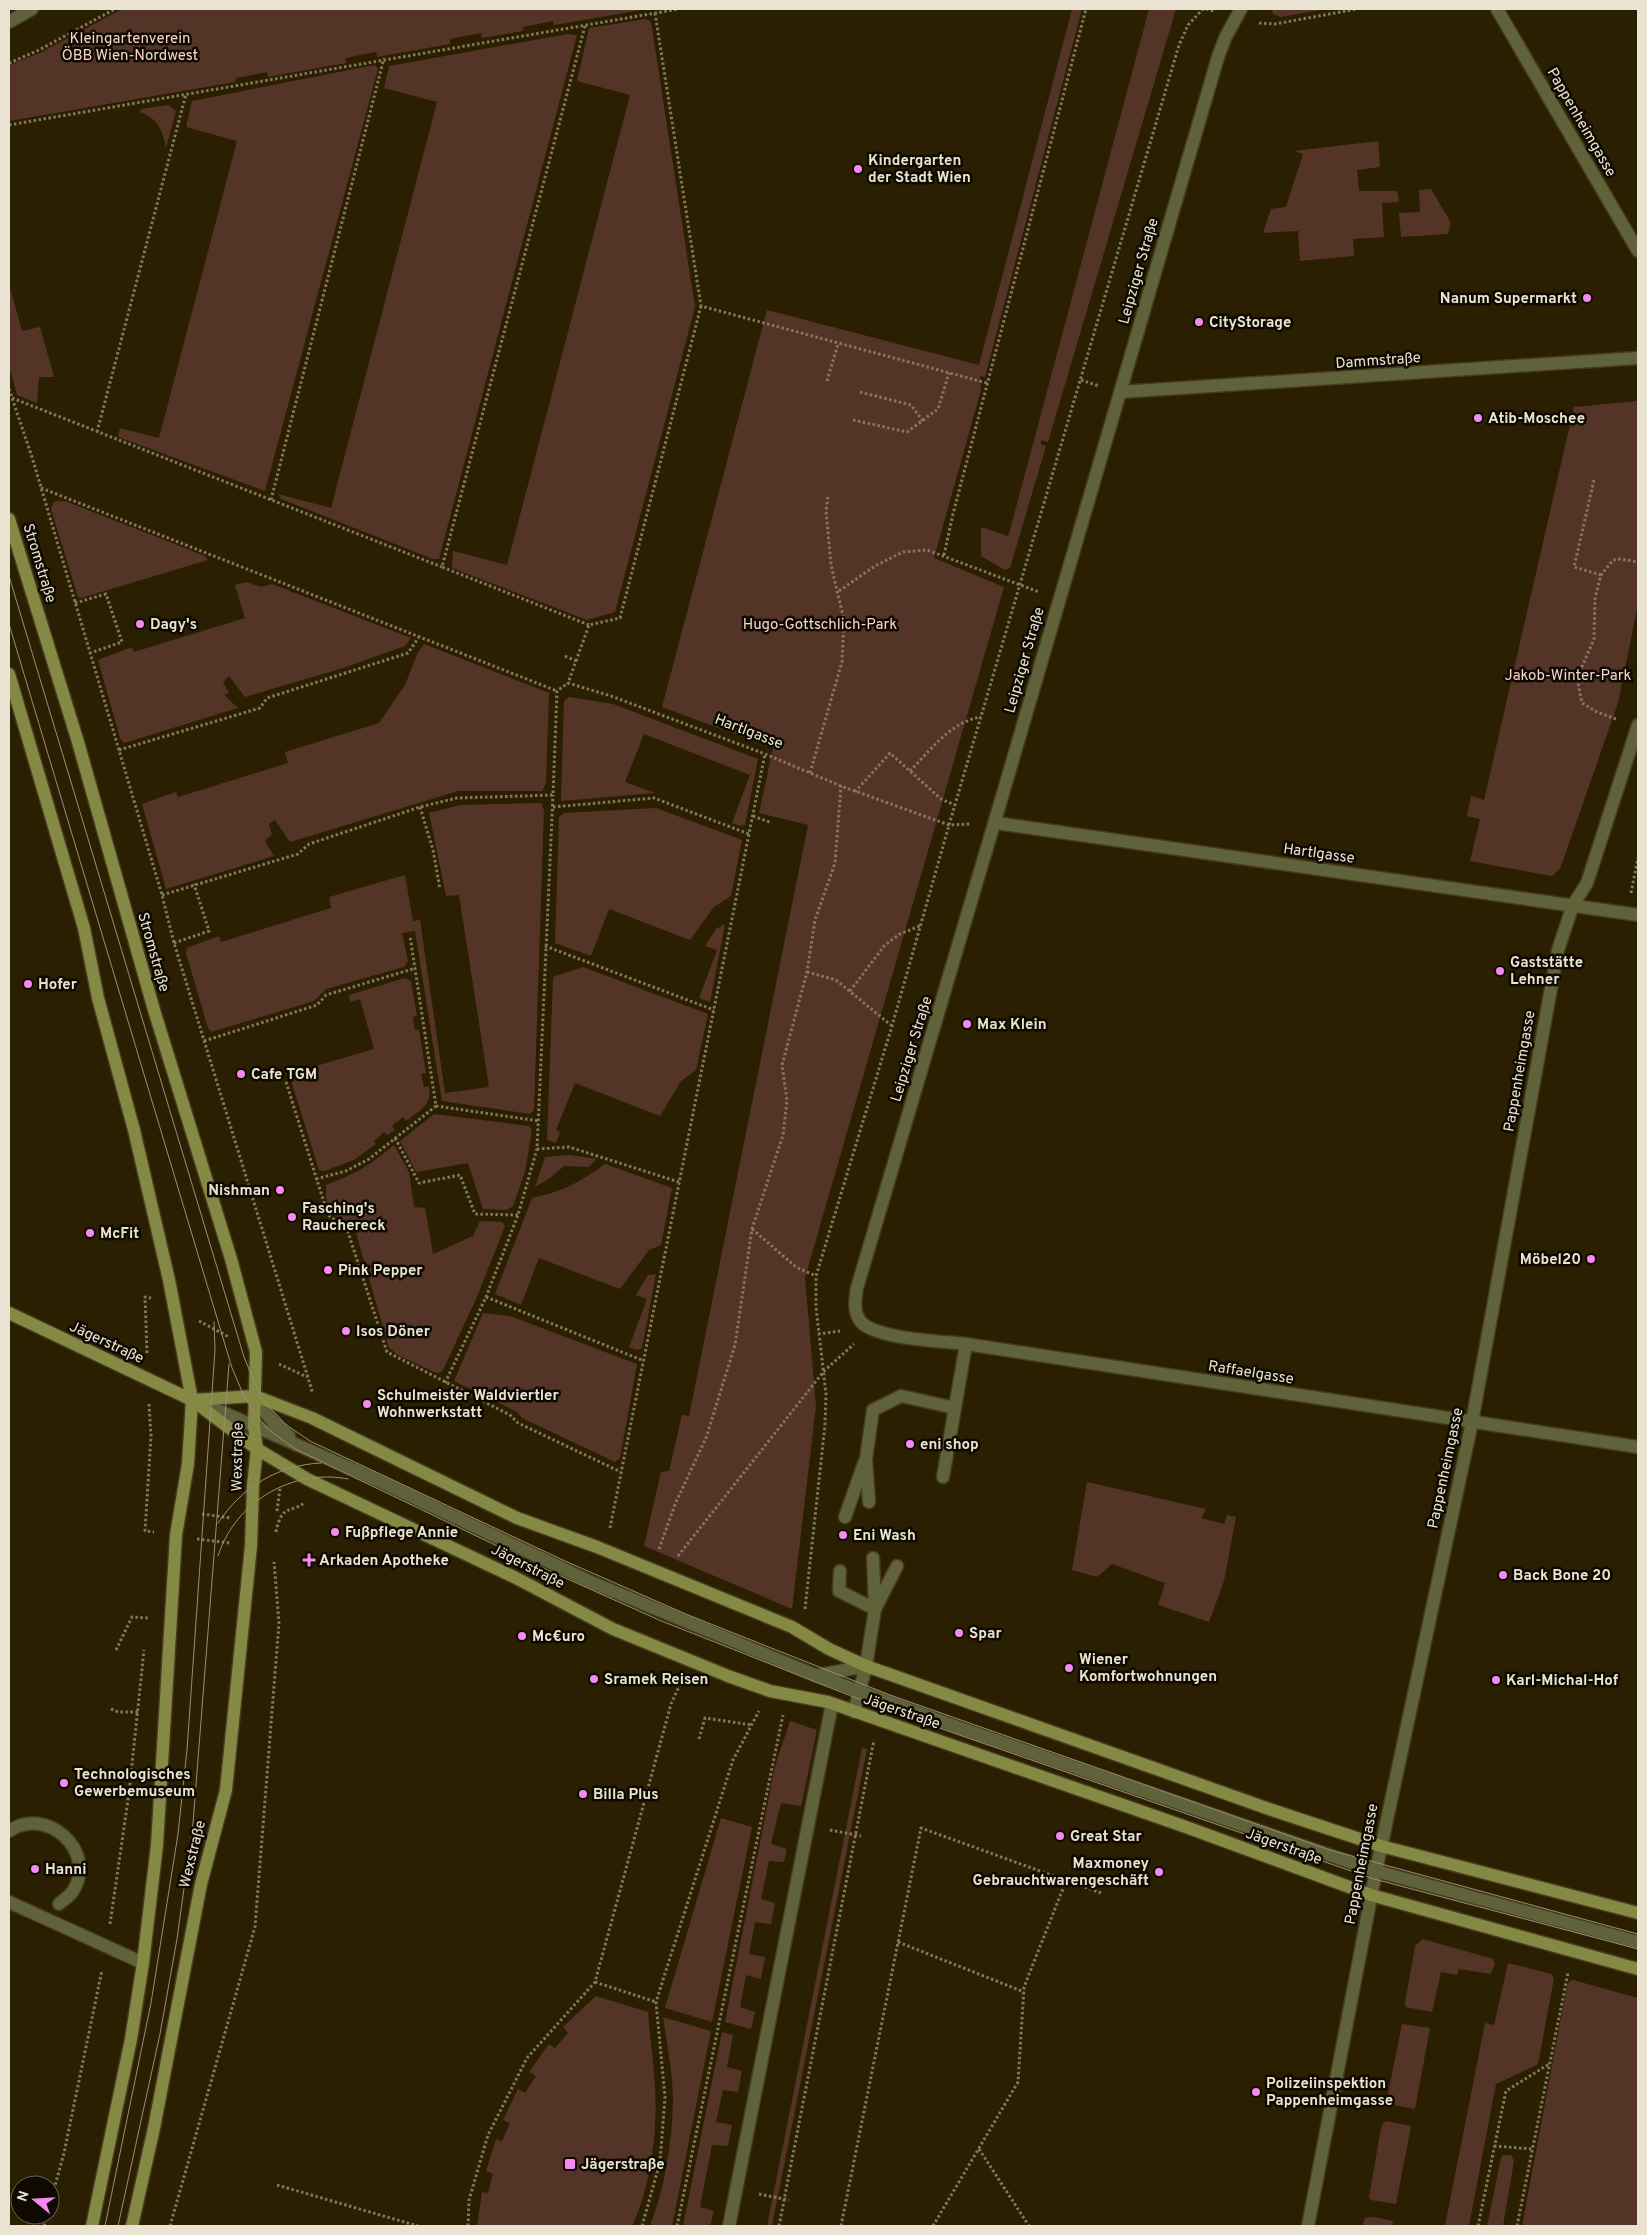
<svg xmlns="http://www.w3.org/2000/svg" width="1647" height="2235" font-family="Overpass,sans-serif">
  <rect width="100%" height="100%" fill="#2b1f01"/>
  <!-- green -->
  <path fill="#553428" d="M 122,9 L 647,9 L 554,25 L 553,21 L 523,27 L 523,31 L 482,38 L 481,33 L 450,39 L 450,44 L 377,57 L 376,52 L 345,58 L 346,63 L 268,77 L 267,72 L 236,78 L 235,82 L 9,121 L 9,65 L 40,53 Z
    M 1072,9 L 1082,9 L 985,377 L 980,376 L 981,390 L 934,558 L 1004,587 L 805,1278 L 816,1406 L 792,1609 L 644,1546 L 661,1472 L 669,1471 L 682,1415 L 689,1416 L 808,825 L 759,813 L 773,748 L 662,707 L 767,310 L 979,365 Z
    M 1149,9 L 1176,9 L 1048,442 L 1041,440 L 1041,444 L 1046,446 L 1010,568 L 1005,570 L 981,556 L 981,527 L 1008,536 L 1010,530 Z
    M 1272,9 L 1326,9 L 1281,17 L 1273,14 Z
    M 646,19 L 651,22 L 695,307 L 615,612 L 587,620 L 452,568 L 453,551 L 507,565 L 630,95 L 577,81 L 589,28 Z
    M 568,34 L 577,35 L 439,559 L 433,559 L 281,499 L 278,494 L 331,508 L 437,102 L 384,88 L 389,66 Z
    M 375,65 L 378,69 L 265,491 L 118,437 L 120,428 L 159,438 L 237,141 L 186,127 L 192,101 Z
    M 169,105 L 176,111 L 166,148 C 163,130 158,119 140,112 L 141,109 Z
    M 1378,141 L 1380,167 L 1357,170 L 1359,191 L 1397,191 L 1399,202 L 1382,203 L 1384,237 L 1353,239 L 1354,256 L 1300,261 L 1298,231 L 1263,233 L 1271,209 L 1286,207 L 1303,154 L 1294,151 Z
    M 1431,189 L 1451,223 L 1448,234 L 1401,237 L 1399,213 L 1420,212 L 1419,190 Z
    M 9,284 L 22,331 L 40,327 L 54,377 L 39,377 L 37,403 L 17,395 L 9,366 Z
    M 1638,401 L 1638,604 L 1618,703 L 1560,869 L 1552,876 L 1470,861 L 1480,819 L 1467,816 L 1471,796 L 1484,800 L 1574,407 Z
    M 57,501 L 65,501 L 205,556 L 208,560 L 81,598 L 78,597 L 51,509 L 53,503 Z
    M 246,582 L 261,587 L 272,584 L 411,638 L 405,646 L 343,668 L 245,697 L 229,676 L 223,682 L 229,693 L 224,695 L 238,708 L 124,743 L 120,738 L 98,660 L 132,647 L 134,652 L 245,618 L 235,585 Z
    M 424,644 L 549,693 L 546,783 L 542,791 L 458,791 L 290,842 L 275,820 L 269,824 L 272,834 L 265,841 L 274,856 L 166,889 L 142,804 L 176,792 L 178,797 L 288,763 L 285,752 L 379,723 L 405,685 L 418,652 Z
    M 569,697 L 613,704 L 758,759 L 745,825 L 741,826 L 732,823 L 750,775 L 644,734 L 625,782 L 655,793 L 561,801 L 564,701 Z
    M 541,803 L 544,810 L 534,1110 L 530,1114 L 442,1101 L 415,931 L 402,933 L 408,961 L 404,967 L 326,989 L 314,1001 L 211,1032 L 208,1028 L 186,953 L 187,948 L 219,936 L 221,942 L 331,908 L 329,897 L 405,875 L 413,921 L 420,920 L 445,1093 L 489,1087 L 459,895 L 446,896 L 429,813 L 460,805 Z
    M 656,808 L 742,840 L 731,896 L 714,907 L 690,940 L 609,909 L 591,956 L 555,943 L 559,817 L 564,813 Z
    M 725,924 L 710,1002 L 699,998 L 717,950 L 705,946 L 716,929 Z
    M 583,967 L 708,1014 L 696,1070 L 681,1081 L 660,1116 L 575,1083 L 556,1130 L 560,1132 L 556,1143 L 547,1140 L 553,977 Z
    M 405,978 L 411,981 L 417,1016 L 413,1017 L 415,1030 L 419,1030 L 426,1073 L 421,1074 L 424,1087 L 429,1086 C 432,1106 420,1110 406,1121 L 403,1117 L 392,1126 L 395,1130 L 387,1135 L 384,1132 L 374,1141 L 376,1144 L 354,1160 L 324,1171 L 319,1170 L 289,1074 L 374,1049 L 360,999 L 350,1002 L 349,995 Z
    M 434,1114 L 529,1126 L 532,1130 L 525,1172 L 513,1206 L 507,1210 L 483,1209 L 468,1163 L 416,1172 L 400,1141 Z
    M 394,1145 L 409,1172 L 414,1207 L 425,1208 L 433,1254 L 473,1236 L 480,1221 L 502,1222 L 505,1226 L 477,1297 L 442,1372 L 436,1373 L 398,1355 L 389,1348 L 354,1226 L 330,1213 L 326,1198 L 326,1185 C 354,1175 372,1164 394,1145 Z
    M 570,1155 L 596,1159 L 589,1167 L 564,1166 L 550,1178 L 535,1187 L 545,1157 Z
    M 605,1164 L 672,1188 L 661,1245 L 649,1250 L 620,1289 L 539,1258 L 521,1305 L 495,1294 L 532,1198 C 564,1191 578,1183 605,1164 Z
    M 656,1274 L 642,1348 L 637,1350 L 629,1347 L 647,1299 L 636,1295 L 648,1275 Z
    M 483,1313 L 510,1316 L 637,1364 L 620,1458 L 615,1462 L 522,1418 L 517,1412 L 454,1381 Z
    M 1087,1482 L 1206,1509 L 1201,1518 L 1224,1524 L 1227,1515 L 1236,1517 L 1224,1581 L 1209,1622 L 1158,1605 L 1165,1583 L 1112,1564 L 1097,1577 L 1072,1570 Z
    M 790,1721 L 817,1730 L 801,1806 L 781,1803 L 771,1844 L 787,1849 L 784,1862 L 769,1861 L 761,1899 L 775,1903 L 771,1924 L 755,1922 L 749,1954 L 765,1957 L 761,1979 L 746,1975 L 740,2007 L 755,2012 L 751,2029 L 725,2022 L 775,1766 Z
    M 862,1748 L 867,1749 L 772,2226 L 767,2226 Z
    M 721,1818 L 752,1827 L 712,2022 L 665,2008 Z
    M 1423,1939 L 1493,1959 L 1495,1963 L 1491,1974 L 1459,1969 L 1457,1975 L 1441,1972 L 1432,2012 L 1406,2007 L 1405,2003 L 1415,1946 Z
    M 1508,1963 L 1551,1974 L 1554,1978 L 1539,2059 L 1537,2065 L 1496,2084 L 1469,2226 L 1445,2226 L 1485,2023 L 1494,2025 Z
    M 1573,1980 L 1638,1998 L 1638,2226 L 1522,2226 L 1567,1986 L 1569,1982 Z
    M 596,1996 L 648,2012 C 650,2038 654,2064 655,2089 C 658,2131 650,2189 632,2226 L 477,2226 L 482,2192 L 488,2193 L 493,2174 L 486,2171 L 496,2139 L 502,2141 L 510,2123 L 503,2120 L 518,2089 L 525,2093 L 536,2076 L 529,2072 L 549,2044 L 555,2048 L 568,2033 L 563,2027 Z
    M 663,2017 L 711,2031 L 672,2226 L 650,2226 C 665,2187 672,2143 673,2102 C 673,2074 667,2045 663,2017 Z
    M 1402,2024 L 1430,2028 L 1415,2109 L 1388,2104 L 1387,2099 Z
    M 722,2032 L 733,2035 L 727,2067 L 742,2071 L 738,2092 L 723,2090 L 716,2122 L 732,2125 L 728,2146 L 712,2145 L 700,2207 L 714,2211 L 710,2226 L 683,2226 Z
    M 1386,2121 L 1411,2126 L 1396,2204 L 1371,2200 L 1369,2197 L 1381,2128 L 1383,2123 Z
    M 1503,2155 L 1511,2155 L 1514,2161 L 1503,2226 L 1487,2226 L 1501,2158 Z
    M 1374,2217 L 1393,2221 L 1392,2226 L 1362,2226 L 1365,2218 Z"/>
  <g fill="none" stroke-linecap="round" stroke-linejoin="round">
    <defs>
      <path id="lane" d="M 9,22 L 32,9
        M 255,1396 C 263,1413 275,1424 289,1436
        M 197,1401 L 377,1480 L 591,1582 L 815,1675 L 960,1728 L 1376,1871 L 1638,1942
        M 955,1408 L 966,1344
        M 869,1502 L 866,1459 L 873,1410 L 901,1396 L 955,1408 L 943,1477
        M 845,1517 L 864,1463
        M 873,1558 L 875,1609 L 897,1566
        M 840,1571 L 839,1591 L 875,1609 L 866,1666 L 854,1712
        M 819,1675 L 866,1666
        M 9,1831 C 46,1805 98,1851 73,1891 C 70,1896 63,1900 59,1904
        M 9,1902 L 143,1963
        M 729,2226 L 832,1704"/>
      <path id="street" d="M 1241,9 L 1226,36 L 1218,57 C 1098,468 979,878 857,1288 C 855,1300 853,1312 861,1322 C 876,1339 942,1341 966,1344 L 1638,1447
        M 1497,9 L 1638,251
        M 1120,392 L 1638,358
        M 996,823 L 1638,915
        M 1308,2226 L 1376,1871 L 1472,1422 L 1558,950 L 1573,905 L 1587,883 L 1638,725"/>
      <path id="secondary" d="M 9,519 L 78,742 L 154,1010 L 231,1259 L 256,1352 L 254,1426 L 257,1449 L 253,1486 L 251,1546 L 226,1790 L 201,1884 L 154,2128 L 132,2226
        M 9,674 L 84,928 L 98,998 L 134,1130 L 169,1280 L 192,1400 L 188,1464 L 176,1535 L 157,1845 L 143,1963 L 131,2039 L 92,2226
        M 9,1313 L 192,1400 L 257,1449 L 307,1479 L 516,1578 L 613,1629 L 728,1676 L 770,1691 L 828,1702 L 1186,1827 L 1371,1895 L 1638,1969
        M 192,1400 L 255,1396 L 312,1418 L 517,1518 L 597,1547 L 792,1627 L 829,1649 L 866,1666 L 1272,1810 L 1381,1846 L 1638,1913"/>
    </defs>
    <!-- lane casing -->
    <use href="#lane" stroke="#463a1e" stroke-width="15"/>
    <!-- street casing -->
    <use href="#street" stroke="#463a1e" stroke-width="15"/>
    <!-- secondary casing -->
    <use href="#secondary" stroke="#463a1e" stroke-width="15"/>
    <!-- path -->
    <path stroke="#82785f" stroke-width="3" stroke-dasharray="2.5 2.5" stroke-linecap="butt" d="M 1206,9 L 1214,11
      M 655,13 L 701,306 L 987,383
      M 1259,23 L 1275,24 L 1357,9
      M 585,26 L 442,567 L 589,625
      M 9,63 L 39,50 L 115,9
      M 9,125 L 679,9
      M 1081,380 L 1099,386
      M 827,381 L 838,344
      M 9,389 L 32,457 L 162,895 L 174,943 L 313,1394
      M 860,392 L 911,405 L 923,421
      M 12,398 L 442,567
      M 853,420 L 907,432 L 938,409 L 949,373
      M 97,432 L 186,94
      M 1594,480 L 1574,567 L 1601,575
      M 41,488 L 557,691
      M 271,500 L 384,58
      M 944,555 L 953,514 L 1086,9
      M 839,591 L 875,566 L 903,552 L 927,550 L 1039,592
      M 75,603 L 106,594 L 122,642 L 90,653
      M 565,656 L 576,661 L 568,683 L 611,696 L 765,754 L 841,786 L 949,825 L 971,824
      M 576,661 L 589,625 L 620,618 L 701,306
      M 1616,719 L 1597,712 L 1582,703 L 1577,678 L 1594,639 L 1595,598 L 1601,575 L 1613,560 L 1620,559 L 1638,562
      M 119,750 L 260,708 L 267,698 L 408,653 L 419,637
      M 910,771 C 931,750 950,722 981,717
      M 810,773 L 842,662 L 844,620 L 831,565 L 826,511 L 828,496
      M 855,792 L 890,753 L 941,799 L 955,805
      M 420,807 L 433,850 L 440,889
      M 553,807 L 654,798 L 749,834
      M 753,816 L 772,823
      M 1631,893 L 1638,858
      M 162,895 L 298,854 L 309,844 L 420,807 L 457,798 L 553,795 L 557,691 L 568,683
      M 174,943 L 209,931 L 194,884
      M 545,946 L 714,1010
      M 807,972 L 836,980 L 892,1026
      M 850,991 L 885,945 L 900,934 L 922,925
      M 204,1041 L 317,1005 L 326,995 L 416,968
      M 286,1082 L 328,1215 L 347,1229 L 387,1352 L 510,1415 L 518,1423 L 621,1472
      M 436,1106 L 539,1121
      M 395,1138 L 419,1183 L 460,1175 L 475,1214 L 518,1215
      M 537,1149 L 569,1147 L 679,1182
      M 316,1179 L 346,1171 L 369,1159 L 436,1106 L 410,936
      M 752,1229 L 796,1267 L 816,1276
      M 486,1297 L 644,1361
      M 199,1321 L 229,1337
      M 818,1334 L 840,1331
      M 147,1353 L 145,1297 L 151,1298
      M 279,1364 L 307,1377
      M 445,1383 L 486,1297 L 518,1215 L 537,1149 L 553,795
      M 149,1404 L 151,1436 L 145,1531 L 154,1532
      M 277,1511 L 280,1488
      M 202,1514 L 231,1518
      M 610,1528 L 765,754
      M 276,1532 C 282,1502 292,1514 305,1502
      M 197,1539 L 230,1543
      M 659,1549 L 676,1502 L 706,1438 L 735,1345 L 752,1229 L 783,1135 L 787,1100 L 782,1065 L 807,972 L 815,920 L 835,863 L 841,786
      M 678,1556 L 824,1371 L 854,1344
      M 805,1609 L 825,1425 L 826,1394 L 816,1307 L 816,1276 L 892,1026 L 949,825 L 1179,45 L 1188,25 L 1203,9
      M 116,1650 L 132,1617 L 148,1618
      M 111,1709 L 118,1712 L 138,1712
      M 699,1739 L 705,1718 L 752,1725
      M 830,1830 L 861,1836
      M 110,1924 L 129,1793 L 144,1650
      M 898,1942 L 1024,1992
      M 595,1982 L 656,2002
      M 1494,2146 L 1532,2149
      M 979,2149 L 1029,2226
      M 277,2185 L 418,2226
      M 759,2194 L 789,2200
      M 50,2204 L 64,2153 L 102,1970
      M 44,2226 L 47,2215
      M 170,2226 L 255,1927 L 279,1623 L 274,1562
      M 468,2226 L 469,2200 L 488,2135 L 527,2058 L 595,1982 L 671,1704 L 682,1680
      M 642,2226 L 660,2162 L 665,2097 L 656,2002 L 733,1760 L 759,1711
      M 677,2226 L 783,1715
      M 779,2226 L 874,1740
      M 841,2226 L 921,1828 L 1101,1893
      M 933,2226 L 1018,2082 L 1024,1987 L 1066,1881
      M 1478,2226 L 1506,2091 L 1549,2064
      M 1517,2226 L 1568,1973"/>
    <!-- lane -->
    <use href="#lane" stroke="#60633a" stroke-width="12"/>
    <!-- street -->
    <use href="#street" stroke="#60633a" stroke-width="12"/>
    <!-- secondary -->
    <use href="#secondary" stroke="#848944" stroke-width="12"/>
    <!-- tram -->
    <path stroke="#978e76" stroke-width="1" d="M 9,576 L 244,1357 L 261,1398 L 285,1424 L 310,1441 L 565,1561 L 688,1615 L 890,1695 L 1330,1850 L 1638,1934
      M 9,624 L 232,1368 L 244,1396 L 254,1413 L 268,1429 L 295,1449 L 541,1567 L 659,1620 L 879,1707 L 1374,1879 L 1638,1949
      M 218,1523 C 242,1487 278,1465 321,1463
      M 218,1556 C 235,1502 292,1468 348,1479
      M 105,2226 L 151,2003 L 178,1834 L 187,1750 L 215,1350 L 214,1322
      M 118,2226 L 160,2034 L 177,1939 L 193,1823 L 229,1364"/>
  </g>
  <!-- markers -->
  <g fill="#f489f1" stroke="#0f0a01" stroke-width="2">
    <circle cx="858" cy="169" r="5"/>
    <circle cx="1587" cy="298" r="5"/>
    <circle cx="1199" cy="322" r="5"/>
    <circle cx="1478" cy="418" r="5"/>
    <circle cx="140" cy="624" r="5"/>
    <circle cx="1500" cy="971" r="5"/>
    <circle cx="28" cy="984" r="5"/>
    <circle cx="967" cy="1024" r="5"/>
    <circle cx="241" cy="1074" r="5"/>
    <circle cx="280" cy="1190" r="5"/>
    <circle cx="292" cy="1217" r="5"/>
    <circle cx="90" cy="1233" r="5"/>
    <circle cx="1591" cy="1259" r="5"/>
    <circle cx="328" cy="1270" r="5"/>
    <circle cx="346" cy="1331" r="5"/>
    <circle cx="367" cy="1404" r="5"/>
    <circle cx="910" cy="1444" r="5"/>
    <circle cx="335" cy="1532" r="5"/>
    <circle cx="843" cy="1535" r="5"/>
    <path d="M306.5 1552.5h5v5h5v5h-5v5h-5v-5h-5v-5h5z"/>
    <circle cx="1503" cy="1575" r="5"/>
    <circle cx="959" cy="1633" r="5"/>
    <circle cx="522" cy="1636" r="5"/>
    <circle cx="1069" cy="1668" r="5"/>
    <circle cx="594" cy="1679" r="5"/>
    <circle cx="1496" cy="1680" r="5"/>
    <circle cx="64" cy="1783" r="5"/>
    <circle cx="583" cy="1794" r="5"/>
    <circle cx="1060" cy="1836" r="5"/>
    <circle cx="35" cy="1869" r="5"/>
    <circle cx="1159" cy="1872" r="5"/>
    <circle cx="1256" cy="2092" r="5"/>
    <rect x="564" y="2158" width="12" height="12" rx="2.5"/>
  </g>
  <g text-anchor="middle" stroke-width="5" stroke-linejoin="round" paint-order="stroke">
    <!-- park labels -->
    <g font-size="15" fill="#f7d5c9" stroke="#0f0a01">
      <text x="130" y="43">Kleingartenverein<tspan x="130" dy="17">ÖBB Wien-Nordwest</tspan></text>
      <text x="820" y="629">Hugo-Gottschlich-Park</text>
      <text x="1568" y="680">Jakob-Winter-Park</text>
    </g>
    <!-- street labels -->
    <g font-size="15" fill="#eae3d1" stroke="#0f0a01">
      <text transform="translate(1582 122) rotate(60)" y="5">Pappenheimgasse</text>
      <text transform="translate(1138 271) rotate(-74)" y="5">Leipziger Straße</text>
      <text transform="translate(1378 360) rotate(-4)" y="5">Dammstraße</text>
      <text transform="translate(40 563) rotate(73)" y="5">Stromstraße</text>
      <text transform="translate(1024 660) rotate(-74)" y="5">Leipziger Straße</text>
      <text transform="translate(749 731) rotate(21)" y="5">Hartlgasse</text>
      <text transform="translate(1319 853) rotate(8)" y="5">Hartlgasse</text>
      <text transform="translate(154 952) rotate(74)" y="5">Stromstraße</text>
      <text transform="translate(911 1049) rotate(-73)" y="5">Leipziger Straße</text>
      <text transform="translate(1519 1071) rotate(-80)" y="5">Pappenheimgasse</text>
      <text transform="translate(107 1342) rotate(25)" y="5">Jägerstraße</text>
      <text transform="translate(1251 1372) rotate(9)" y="5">Raffaelgasse</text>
      <text transform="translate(237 1457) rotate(-89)" y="5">Wexstraße</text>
      <text transform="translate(1445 1468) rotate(-78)" y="5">Pappenheimgasse</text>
      <text transform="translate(528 1566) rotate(27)" y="5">Jägerstraße</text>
      <text transform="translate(902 1711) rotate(19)" y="5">Jägerstraße</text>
      <text transform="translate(1284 1846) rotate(20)" y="5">Jägerstraße</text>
      <text transform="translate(192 1854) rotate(-76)" y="5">Wexstraße</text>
      <text transform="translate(1361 1864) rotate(-79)" y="5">Pappenheimgasse</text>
    </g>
    <!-- poi labels -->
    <g font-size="15" font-weight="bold" fill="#eae3d1" stroke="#0f0a01" text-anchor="start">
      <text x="868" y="165">Kindergarten<tspan x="868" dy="17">der Stadt Wien</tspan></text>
      <text x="1577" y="303" text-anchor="end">Nanum Supermarkt</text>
      <text x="1209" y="327">CityStorage</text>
      <text x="1488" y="423">Atib-Moschee</text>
      <text x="150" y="629">Dagy's</text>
      <text x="1510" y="967">Gaststätte<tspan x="1510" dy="17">Lehner</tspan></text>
      <text x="38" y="989">Hofer</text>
      <text x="977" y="1029">Max Klein</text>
      <text x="251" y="1079">Cafe TGM</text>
      <text x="270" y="1195" text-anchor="end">Nishman</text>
      <text x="302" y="1213">Fasching's<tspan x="302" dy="17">Rauchereck</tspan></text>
      <text x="100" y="1238">McFit</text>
      <text x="1581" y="1264" text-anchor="end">Möbel20</text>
      <text x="338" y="1275">Pink Pepper</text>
      <text x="356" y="1336">Isos Döner</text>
      <text x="377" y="1400">Schulmeister Waldviertler<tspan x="377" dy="17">Wohnwerkstatt</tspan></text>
      <text x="920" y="1449">eni shop</text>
      <text x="345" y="1537">Fußpflege Annie</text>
      <text x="853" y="1540">Eni Wash</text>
      <text x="319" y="1565">Arkaden Apotheke</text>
      <text x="1513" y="1580">Back Bone 20</text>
      <text x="969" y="1638">Spar</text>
      <text x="532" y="1641">Mc€uro</text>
      <text x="1079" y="1664">Wiener<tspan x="1079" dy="17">Komfortwohnungen</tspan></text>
      <text x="604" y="1684">Sramek Reisen</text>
      <text x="1506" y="1685">Karl-Michal-Hof</text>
      <text x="74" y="1779">Technologisches<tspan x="74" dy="17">Gewerbemuseum</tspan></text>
      <text x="593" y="1799">Billa Plus</text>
      <text x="1070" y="1841">Great Star</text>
      <text x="1149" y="1868" text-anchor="end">Maxmoney<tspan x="1149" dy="17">Gebrauchtwarengeschäft</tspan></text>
      <text x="45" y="1874">Hanni</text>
      <text x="1266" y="2088">Polizeiinspektion<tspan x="1266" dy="17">Pappenheimgasse</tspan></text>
      <text x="581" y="2169">Jägerstraße</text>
    </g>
  </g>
  <!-- border -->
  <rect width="1647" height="2235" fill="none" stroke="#eae3d1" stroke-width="20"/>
  <!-- north arrow -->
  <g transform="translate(35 2200) rotate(288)"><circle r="24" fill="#0f0a01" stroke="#676154"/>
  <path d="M0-4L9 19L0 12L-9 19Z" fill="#f489f1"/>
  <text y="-8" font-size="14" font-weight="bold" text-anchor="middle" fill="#eae3d1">N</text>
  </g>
</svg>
